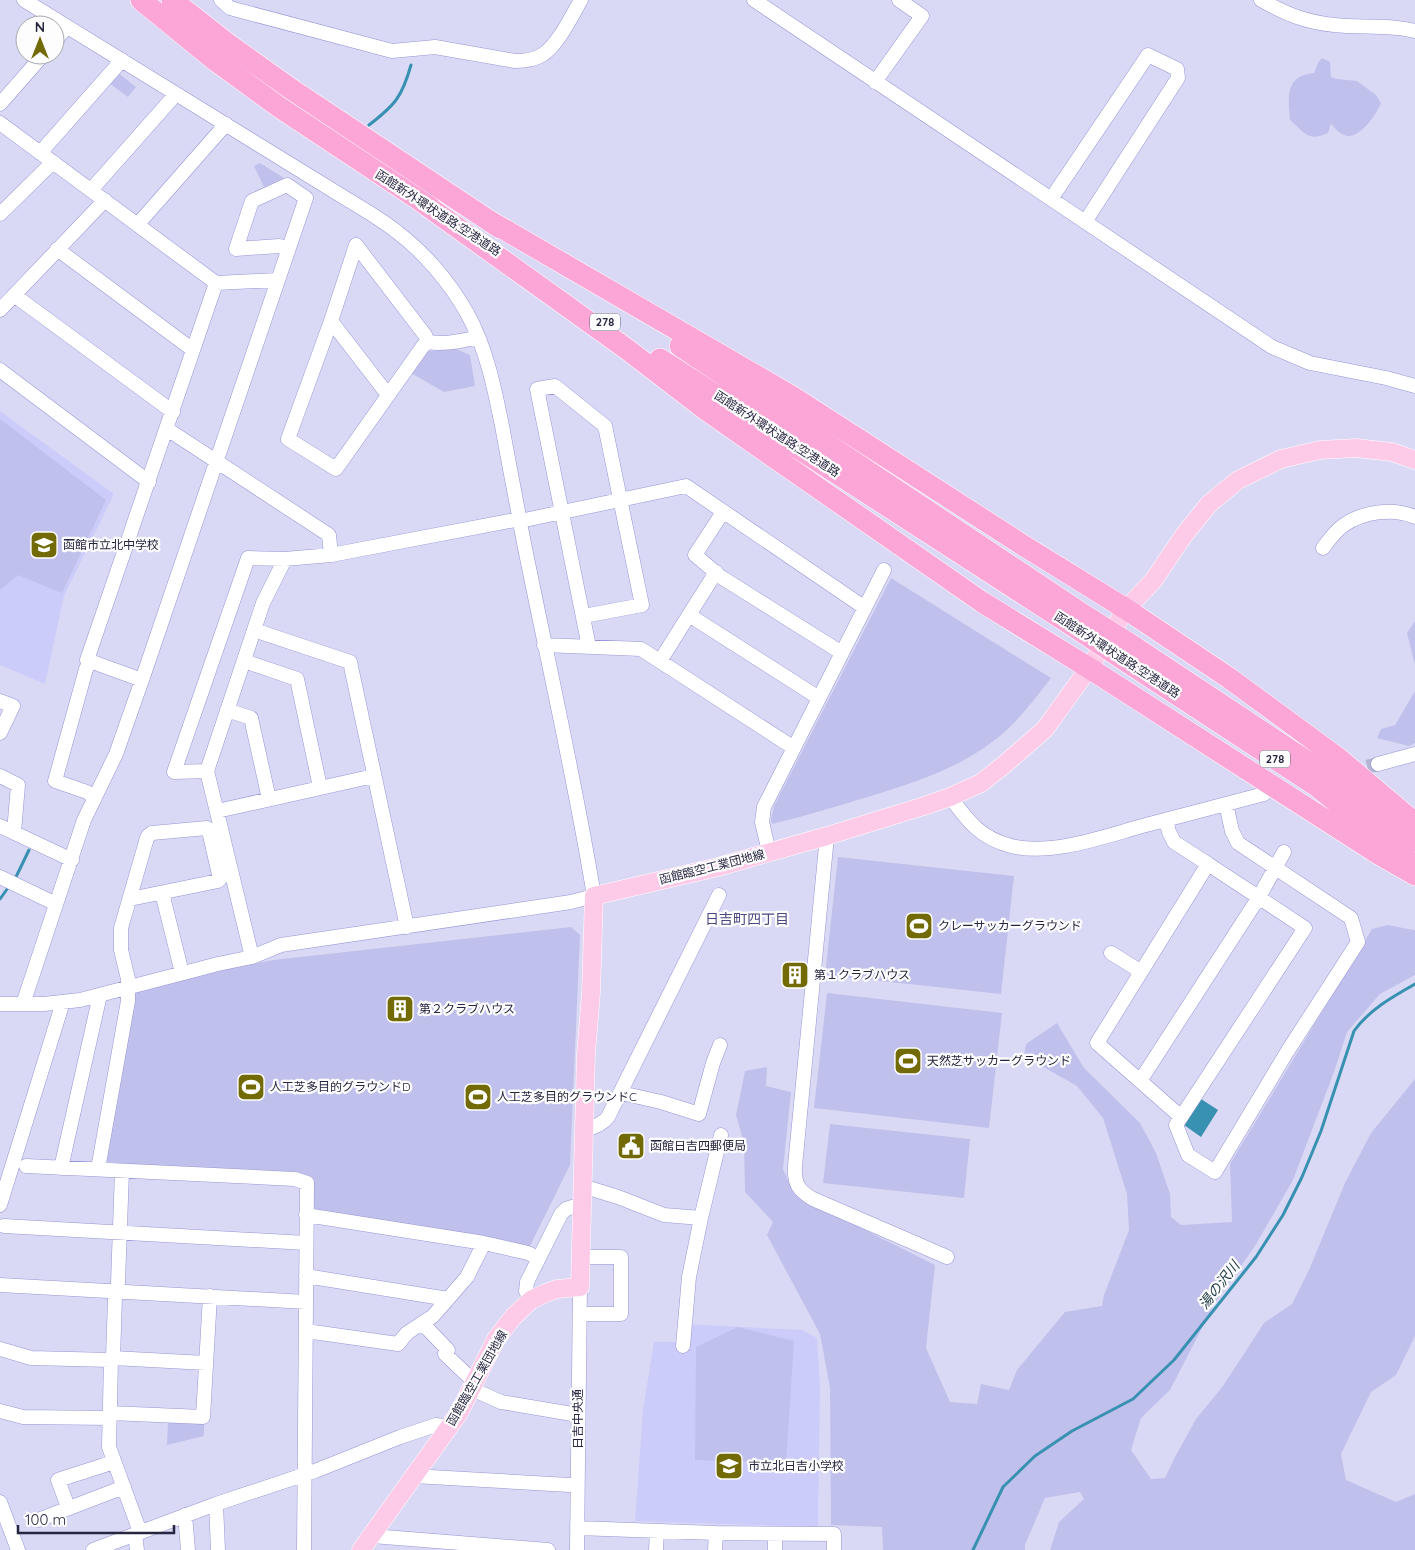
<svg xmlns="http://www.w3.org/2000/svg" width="1415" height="1550" font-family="Quicksand,'Noto Sans JP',sans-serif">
  <rect width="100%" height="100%" fill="#d9d9f5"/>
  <!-- built -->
  <path fill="#ccccfa" d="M 0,411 L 114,494 L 64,596 L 45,684 L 0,665 Z
    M 681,1324 L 802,1330 L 817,1338 L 820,1387 L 818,1527 L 635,1521 L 643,1410 L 654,1342 L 678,1342 Z"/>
  <!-- green -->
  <path fill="#c0c0ec" d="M 1322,58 L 1330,62 L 1331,77 L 1337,79 L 1357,81 L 1376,95 L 1381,103 C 1376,115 1359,141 1344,135 C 1339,133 1335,128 1331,124 L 1328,133 C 1307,142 1305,133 1290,120 C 1288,96 1285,76 1314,73 L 1318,63 Z
    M 117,72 L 136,87 L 128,97 L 109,83 Z
    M 260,163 L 284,178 L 264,187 L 254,166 Z
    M 454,348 L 470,355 L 475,386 L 444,392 L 411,373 L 427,351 Z
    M 0,419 L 106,500 L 62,593 L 18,575 L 0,590 Z
    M 891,578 L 1051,678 C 1033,701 1016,725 992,742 C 957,769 913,783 871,796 C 838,806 805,816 772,824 L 771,820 L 774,806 Z
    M 1415,621 L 1415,665 L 1407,633 Z
    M 1415,691 L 1415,743 L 1409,746 L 1377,738 L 1381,729 L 1395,725 Z
    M 838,857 L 1014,876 L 1001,994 L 825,975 Z
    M 1388,925 L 1413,930 L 1415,930 L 1415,975 L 1380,994 L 1347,1032 L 1334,1072 L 1293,1180 L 1255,1246 L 1216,1301 L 1170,1390 L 1141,1418 L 1131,1450 L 1151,1479 L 1165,1478 L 1175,1457 L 1196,1419 L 1223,1386 L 1264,1323 L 1292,1304 L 1309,1270 L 1345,1183 L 1371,1133 L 1415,1079 L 1415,1336 L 1396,1375 L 1371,1392 L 1341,1454 L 1346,1480 L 1396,1502 L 1415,1494 L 1415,1550 L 1050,1550 L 1059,1522 L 1084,1499 L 1080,1492 L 1045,1498 L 1025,1545 L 1025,1550 L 883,1550 L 882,1527 L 831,1525 L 830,1388 L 820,1334 L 767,1235 L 773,1222 L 745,1192 L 744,1143 L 736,1115 L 745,1071 L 767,1067 L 766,1086 L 791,1092 L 783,1169 L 795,1195 L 935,1265 L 926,1348 L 950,1402 L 977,1404 L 981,1384 L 1009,1390 L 1017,1370 L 1065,1312 L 1102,1306 L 1104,1295 L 1129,1230 L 1127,1194 L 1103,1118 L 1077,1086 L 1024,1056 L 1026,1044 L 1057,1023 L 1084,1068 L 1140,1123 L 1156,1153 L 1170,1194 L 1171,1217 L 1181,1225 L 1232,1222 L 1230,1164 L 1372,929 Z
    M 571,927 L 580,935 L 570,1165 L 529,1248 L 315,1213 L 313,1209 L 312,1179 L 102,1163 L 132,993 L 222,970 L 273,960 Z
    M 827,993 L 1002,1013 L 989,1128 L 814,1108 Z
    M 830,1124 L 970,1139 L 964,1198 L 823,1183 Z
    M 738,1327 L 794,1341 L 786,1463 L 695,1460 L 696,1347 Z
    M 168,1422 L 204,1423 L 204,1436 L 167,1445 Z"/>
  <!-- water -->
  <path fill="#3891b1" d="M 1201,1099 L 1218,1110 L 1201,1137 L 1184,1125 Z"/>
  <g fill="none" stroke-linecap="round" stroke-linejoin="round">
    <!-- stream -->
    <path stroke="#3891b1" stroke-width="3" d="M 369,125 C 395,105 402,97 411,65
      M 14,881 L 29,850
      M 0,899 L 10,885
      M 973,1550 L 1003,1487 L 1035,1456 L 1072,1431 L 1133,1399 L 1174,1360 L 1256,1257 L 1283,1215 L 1302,1177 L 1321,1131 L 1354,1031 C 1369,1010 1392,997 1415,984"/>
    <!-- minor-tunnel -->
    <path stroke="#b5b5d1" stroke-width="14" stroke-dasharray="14 7" stroke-linecap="butt" d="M 1347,772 L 1378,764"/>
    <defs>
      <path id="minor" d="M 221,0 L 230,8 L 392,51 L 435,47 L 515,61 C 524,61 534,60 542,55 C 558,45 571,17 581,0
        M 754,0 L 1272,347 L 1310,363 L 1386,378 L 1415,386
        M 1261,0 C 1286,14 1305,22 1334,25 C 1360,28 1389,24 1415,31
        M 55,41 L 67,27
        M 875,82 L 922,16 L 899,0
        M 0,104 L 43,55
        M 0,123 L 216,283 L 278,280
        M 40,153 L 122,60
        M 91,190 L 176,94
        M 1051,199 L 1148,55 L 1177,69 L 1178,78 L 1085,222
        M 0,214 L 53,162
        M 138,224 L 226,124
        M 57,249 L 193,350
        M 216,283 L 87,660 L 142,680 L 306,198 L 287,185 L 252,201 L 236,249 L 279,246 L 288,249
        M 14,295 L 173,412
        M 0,310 L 105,200
        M 331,321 L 388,395
        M 428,342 L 425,335 L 356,245 L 331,321 L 288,439 L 336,469 L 423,346 L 428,342 C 444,345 463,341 478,337
        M 0,370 L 149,482
        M 167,429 L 329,535 L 331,555
        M 723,512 L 695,555 L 721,577 L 842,653
        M 520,521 L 686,486 L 865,608
        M 1323,548 C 1329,540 1335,531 1344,525 C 1363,512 1393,507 1415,517
        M 689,615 L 819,698
        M 584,616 L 642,605 L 605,426 L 555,386 L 537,389 L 589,647
        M 254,630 L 350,662 L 407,927
        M 544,645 L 641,649 L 794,748
        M 91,661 L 86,669 L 55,781 L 87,792 L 95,798
        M 244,661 L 297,679 L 320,787
        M 660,661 L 716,572
        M 0,701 L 13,706 L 0,733
        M 227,710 L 251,718 L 269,799
        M 1378,764 L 1415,754
        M 207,771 L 174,772 L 248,558 L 285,559
        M 0,776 L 18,785 L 14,832
        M 950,797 C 968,821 980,838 1011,846 C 1053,856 1105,836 1146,825 C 1185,815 1225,804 1264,794
        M 217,811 L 374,776
        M 1166,820 L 1169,832 L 1174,842 L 1208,864 L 1097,1043 L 1181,1117
        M 0,826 L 72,860
        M 827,836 L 795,1166 C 794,1184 798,1190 813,1199 L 947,1257
        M 769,852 L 762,822 L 764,807 L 884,570
        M 1208,864 L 1305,928 L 1176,1125 L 1188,1155 L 1215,1172 L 1287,1052 L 1358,942 L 1351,918 L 1238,843 L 1232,831 L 1226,804
        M 0,877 L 56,904
        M 162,893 L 182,973
        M 1111,953 L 1140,971
        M 252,957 L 207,771 L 263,603 L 285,559 L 331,555 L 520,519
        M 0,1004 L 44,1004 L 80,1000 L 218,964 L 252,957 L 281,945 L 571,902 L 594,896 C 574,774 546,654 522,533 C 516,499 509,465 503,431 C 495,391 487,349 467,313 C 450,283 425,253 397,232 C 381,219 363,209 345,198 L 24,0
        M 23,1004 L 84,820 L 116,754 L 142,680
        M 1140,1081 L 1259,897 L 1284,852
        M 621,1093 L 661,1102 L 699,1114 L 713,1063 L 720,1045
        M 583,1131 C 593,1127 602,1125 608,1117 L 719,895
        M 26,1166 L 295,1179 L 307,1183 L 304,1550
        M 61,1168 L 100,995
        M 98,1169 L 128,1001 L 128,979 L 121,950 L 121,928 L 147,838 L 149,835 L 152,833 L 207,828 L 209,831 L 220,879 L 218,881 L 130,899
        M 122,1171 L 118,1283 L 115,1298 L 113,1358 L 111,1360 L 109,1447 L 140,1532
        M 582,1186 L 618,1197 L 664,1215 L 701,1218
        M 0,1205 L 63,1002
        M 306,1215 L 484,1243 L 528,1253 L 538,1258
        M 4,1226 L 306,1243
        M 306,1276 L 448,1299
        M 0,1285 L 306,1302
        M 531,1300 L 526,1291 L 527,1282 L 561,1214 L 566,1209 L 582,1204
        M 580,1314 L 621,1314 L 621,1257 L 581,1257
        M 422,1323 L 448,1350 L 445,1354 L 468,1376
        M 306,1331 L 398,1344 L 407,1333 L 433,1316 L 467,1277 L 484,1243
        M 683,1346 L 689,1277 L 701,1218 L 721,1135
        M 0,1349 L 31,1358 L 111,1360
        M 113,1358 L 206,1363
        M 472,1389 L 501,1402 L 578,1415
        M 0,1411 L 23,1417 L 110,1418
        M 110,1413 L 203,1417 L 210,1296
        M 413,1476 L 569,1485
        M 0,1502 L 18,1550
        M 216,1504 L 218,1550
        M 68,1507 L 58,1480 L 114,1462
        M 185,1515 L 188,1550
        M 38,1520 L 124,1487
        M 577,1528 L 716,1533 L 834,1534 L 834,1550
        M 135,1534 L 137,1550
        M 372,1536 L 548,1550
        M 93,1550 L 216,1504 L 315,1471 L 400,1437 L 436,1425 L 449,1427
        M 577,1550 L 580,1287
        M 656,1550 L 657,1531
        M 715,1550 L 716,1533
        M 775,1550 L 775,1534"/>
      <path id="major" d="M 361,1550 L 459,1413 L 496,1339 L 513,1317 L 531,1300 L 546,1293 L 557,1289 L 580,1287 L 586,1054 L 591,993 L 594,896 L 718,867 L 827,836 L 924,806 L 950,797 L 981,783 L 1005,764 L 1045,729 L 1089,668 L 1126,609 L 1153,581 L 1184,535 L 1209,504 L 1238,480 L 1281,459 L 1320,450 L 1356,448 L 1392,452 L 1415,460"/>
      <path id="highway" d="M 141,0 L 216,61 L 279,107 L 430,207
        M 172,0 L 228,44 L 291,89 L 500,228
        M 419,200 L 628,350 L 706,410 L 982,602 L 1089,668 L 1380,855 L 1415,875
        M 488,220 L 793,397 L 1021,544 L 1126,609 L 1229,678 L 1338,758 L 1408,817 L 1415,825
        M 680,346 L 1087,617
        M 660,359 L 1079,630
        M 1133,646 L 1314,766 L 1415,841
        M 1127,662 L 1318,787 L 1409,861"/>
    </defs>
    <!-- minor casing -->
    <use href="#minor" stroke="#9795d7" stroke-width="15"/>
    <!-- major casing -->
    <use href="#major" stroke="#fff" stroke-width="19"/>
    <!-- highway casing -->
    <use href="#highway" stroke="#fff" stroke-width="22"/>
    <!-- minor -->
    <use href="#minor" stroke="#fff" stroke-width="14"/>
    <!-- major -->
    <use href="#major" stroke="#fdcae7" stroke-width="18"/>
    <!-- highway -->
    <use href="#highway" stroke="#fca6d7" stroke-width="21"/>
    <defs>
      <path id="highway-bridge" d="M 1087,617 L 1133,646
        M 1079,630 L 1127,662"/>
    </defs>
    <!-- highway-bridge casing -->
    <use href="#highway-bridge" stroke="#fff" stroke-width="22" stroke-linecap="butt"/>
    <!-- highway-bridge -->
    <use href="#highway-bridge" stroke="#fca6d7" stroke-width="21"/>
  </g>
  <!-- icons -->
  <defs>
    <symbol id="school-square" viewBox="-11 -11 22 22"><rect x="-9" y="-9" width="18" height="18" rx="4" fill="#726b05" stroke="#fdfdfd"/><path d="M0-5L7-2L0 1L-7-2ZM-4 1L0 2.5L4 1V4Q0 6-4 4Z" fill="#fff"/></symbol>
    <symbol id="stadium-square" viewBox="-11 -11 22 22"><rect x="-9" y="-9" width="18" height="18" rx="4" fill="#726b05" stroke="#fdfdfd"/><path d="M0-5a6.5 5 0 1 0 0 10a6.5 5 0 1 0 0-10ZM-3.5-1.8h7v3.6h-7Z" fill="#fff"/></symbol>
    <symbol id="building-square" viewBox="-11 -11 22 22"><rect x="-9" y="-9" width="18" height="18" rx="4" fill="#726b05" stroke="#fdfdfd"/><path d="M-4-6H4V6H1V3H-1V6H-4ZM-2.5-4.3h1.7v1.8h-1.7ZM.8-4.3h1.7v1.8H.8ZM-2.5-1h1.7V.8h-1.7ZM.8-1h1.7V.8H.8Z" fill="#fff"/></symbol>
    <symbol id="civic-square" viewBox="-11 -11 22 22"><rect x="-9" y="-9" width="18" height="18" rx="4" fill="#726b05" stroke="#fdfdfd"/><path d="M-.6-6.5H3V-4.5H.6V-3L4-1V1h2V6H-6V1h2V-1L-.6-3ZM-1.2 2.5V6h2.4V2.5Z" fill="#fff"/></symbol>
  </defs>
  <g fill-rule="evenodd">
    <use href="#school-square" x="28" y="529" width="32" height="32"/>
    <use href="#stadium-square" x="903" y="910" width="32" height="32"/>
    <use href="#building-square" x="779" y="959" width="32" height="32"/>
    <use href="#building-square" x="384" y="993" width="32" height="32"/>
    <use href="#stadium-square" x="892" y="1045" width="32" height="32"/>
    <use href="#stadium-square" x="235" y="1071" width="32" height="32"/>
    <use href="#stadium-square" x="462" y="1081" width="32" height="32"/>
    <use href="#civic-square" x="615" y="1130" width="32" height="32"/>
    <use href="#school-square" x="713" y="1450" width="32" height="32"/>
  </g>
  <g text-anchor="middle" stroke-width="4.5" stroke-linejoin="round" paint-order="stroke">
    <!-- shield labels -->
    <g fill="#fdfdfd" stroke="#676679" stroke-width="1">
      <rect x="590" y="313.5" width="30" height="17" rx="4"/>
      <rect x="1260" y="750.5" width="30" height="17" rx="4"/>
    </g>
    <g font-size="11" font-weight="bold" fill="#272640">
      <text x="605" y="326">278</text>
      <text x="1275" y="763">278</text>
    </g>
    <!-- street labels -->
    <g font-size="12" fill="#272640" stroke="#fdfdfd">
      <text transform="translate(438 213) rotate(33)" y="4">函館新外環状道路;空港道路</text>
      <text transform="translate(777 434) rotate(33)" y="4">函館新外環状道路;空港道路</text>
      <text transform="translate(1117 655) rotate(33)" y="4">函館新外環状道路;空港道路</text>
      <text transform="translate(712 867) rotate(-14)" y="4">函館臨空工業団地線</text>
      <text transform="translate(477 1378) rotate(-60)" y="4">函館臨空工業団地線</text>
      <text transform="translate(578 1419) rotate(-90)" y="4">日吉中央通</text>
    </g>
    <!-- poi labels -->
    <g font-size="12" fill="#272640" stroke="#fdfdfd" text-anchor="start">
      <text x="63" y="549">函館市立北中学校</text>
      <text x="938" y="930">クレーサッカーグラウンド</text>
      <text x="814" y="979">第１クラブハウス</text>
      <text x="419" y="1013">第２クラブハウス</text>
      <text x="927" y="1065">天然芝サッカーグラウンド</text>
      <text x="270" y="1091">人工芝多目的グラウンドD</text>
      <text x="497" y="1101">人工芝多目的グラウンドC</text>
      <text x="650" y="1150">函館日吉四郵便局</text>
      <text x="748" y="1470">市立北日吉小学校</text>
    </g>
    <!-- neighbourhood labels -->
    <g font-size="14" fill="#4b4781" stroke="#fdfdfd">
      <text x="747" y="924">日吉町四丁目</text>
    </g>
    <!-- water labels -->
    <g font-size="14" font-style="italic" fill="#223d48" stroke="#fdfdfd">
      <text transform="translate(1219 1285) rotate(-52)" y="5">湯の沢川</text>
    </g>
  </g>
  <!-- north arrow -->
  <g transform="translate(40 40)"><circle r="24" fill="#fdfdfd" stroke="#a7a7b1"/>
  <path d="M0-4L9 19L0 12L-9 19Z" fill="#726b05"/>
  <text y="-8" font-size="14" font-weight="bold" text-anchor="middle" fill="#272640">N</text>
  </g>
  <!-- scale -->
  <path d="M18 1525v8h156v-8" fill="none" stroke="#272640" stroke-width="2.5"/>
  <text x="25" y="1525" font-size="15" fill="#272640" stroke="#fdfdfd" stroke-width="4" paint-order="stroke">100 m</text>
</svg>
